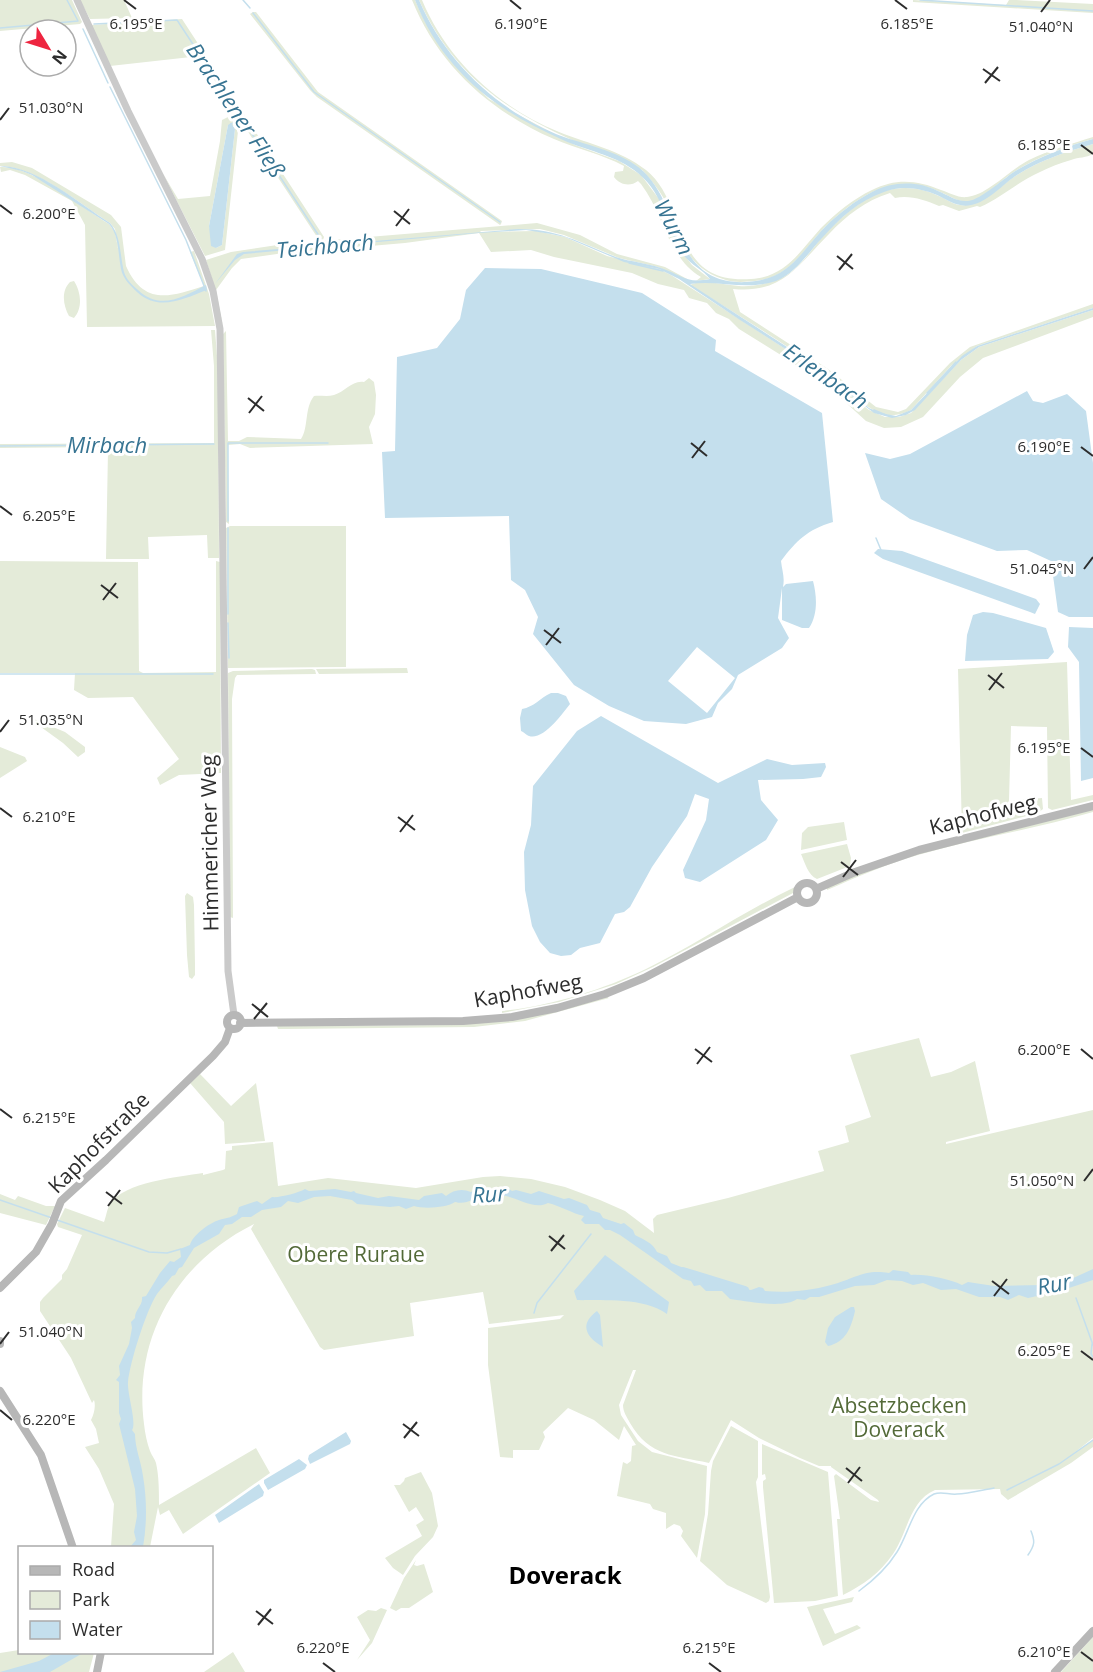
<svg xmlns="http://www.w3.org/2000/svg" width="1093" height="1672" font-family="'Open Sans',sans-serif">
  <rect width="100%" height="100%" fill="#fff"/>
  <!-- green -->
  <path fill="#e4ebd9" fill-rule="evenodd" d="M 0,0 L 72,0 L 82,22 L 80,24 L 0,31 Z
    M 80,0 L 124,0 L 132,18 L 90,19 Z
    M 412,0 L 415,0 L 424,20 L 450,60 L 489,99 L 575,145 L 619,161 L 641,175 L 662,203 L 679,248 L 692,265 L 710,279 L 696,281 L 701,277 C 667,257 664,214 641,184 L 638,181 C 630,187 620,185 614,177 L 615,172 L 623,171 L 624,166 C 602,154 577,149 554,139 C 491,112 438,65 412,0 Z
    M 419,0 L 422,0 C 447,60 499,108 559,132 C 589,144 620,150 646,170 C 689,204 669,285 751,279 C 786,277 800,251 821,228 C 836,213 853,199 872,190 C 896,178 917,180 941,190 C 950,193 958,198 967,197 C 986,196 1011,169 1029,160 C 1049,150 1071,144 1093,137 L 1093,139 C 1067,146 1040,156 1017,170 C 1003,178 987,196 972,201 C 960,204 948,195 938,191 C 912,179 883,184 860,199 C 847,207 835,217 824,228 C 803,251 789,278 755,281 C 744,282 733,283 723,279 C 684,266 683,239 668,207 C 662,193 652,181 642,170 C 546,129 465,102 419,0 Z
    M 913,0 L 1006,5 L 1009,0 L 1016,0 L 1093,4 L 1093,13 L 913,2 Z
    M 253,12 L 256,12 L 318,92 L 502,221 L 501,224 L 500,225 L 317,97 L 310,90 L 250,14 Z
    M 182,19 L 324,237 L 323,240 L 319,240 L 218,86 L 200,56 L 110,66 L 91,25 Z
    M 230,116 L 237,120 L 238,131 L 225,250 L 205,256 L 162,172 L 178,199 L 210,196 L 220,141 L 222,120 ZM 228,125 L 234,126 L 235,129 L 222,245 L 216,248 L 209,226 Z
    M 1093,144 L 1093,154 C 1086,158 1079,157 1071,160 C 1060,163 1050,167 1040,172 C 1019,181 1002,197 980,207 L 977,206 L 959,211 L 943,205 L 939,206 C 925,200 910,195 895,198 L 890,193 C 865,201 847,215 829,234 C 798,265 783,294 733,289 L 740,312 L 828,369 L 876,407 L 898,412 L 906,409 L 950,363 L 970,347 L 1093,304 L 1093,308 L 977,346 L 951,366 L 911,410 C 901,415 891,417 880,413 C 861,406 846,386 829,375 C 784,343 736,314 690,285 C 703,279 723,285 739,286 C 752,287 766,284 779,279 C 797,272 809,253 821,238 C 836,222 851,208 870,197 C 893,185 917,185 941,197 C 948,200 957,207 966,205 C 986,201 1000,186 1017,175 C 1040,160 1066,152 1093,144 Z
    M 12,162 L 32,168 L 111,215 L 121,227 L 126,266 C 144,306 170,297 204,286 L 190,252 L 194,251 L 209,294 L 215,326 L 87,327 L 85,225 L 72,201 L 25,175 L 10,170 L 1,172 L 0,167 C 32,165 81,207 109,224 L 115,232 L 119,254 L 115,229 L 110,223 C 80,204 35,166 0,166 L 0,163 Z
    M 537,223 L 580,235 L 617,254 L 665,267 L 689,280 L 683,279 L 658,267 L 619,258 L 564,235 L 540,229 L 481,231 L 480,232 L 536,231 L 565,237 L 607,256 L 659,269 L 671,275 L 812,366 L 869,410 L 885,417 L 899,417 L 911,413 L 961,360 L 979,347 L 1093,310 L 1093,317 L 983,358 L 960,377 L 923,417 L 901,427 L 884,428 L 866,421 L 833,391 L 784,357 L 739,329 L 729,319 L 716,313 L 707,303 L 689,298 L 684,290 L 658,284 L 632,273 L 554,257 L 531,250 L 491,252 L 479,233 L 405,243 L 277,254 L 241,259 L 232,268 L 216,290 L 223,327 L 214,285 L 206,260 L 231,252 L 284,244 Z
    M 74,281 C 81,292 83,308 74,318 L 69,316 C 63,305 61,291 70,282 Z
    M 211,330 L 215,330 L 218,369 L 219,558 L 208,558 L 207,535 L 148,537 L 149,559 L 106,559 L 108,450 L 105,447 L 0,448 L 0,444 L 214,443 L 214,366 Z
    M 226,331 L 228,441 L 239,441 L 247,437 L 301,439 C 309,427 304,409 314,396 C 320,395 327,397 334,395 C 345,392 352,380 364,382 L 369,378 L 374,382 L 376,395 L 375,414 L 369,427 L 373,444 L 250,448 L 240,444 L 228,445 L 229,524 L 226,522 L 223,334 Z
    M 230,526 L 346,526 L 346,667 L 228,668 L 226,528 Z
    M 0,561 L 138,562 L 139,671 L 143,673 L 216,672 L 216,561 L 220,562 L 221,773 L 179,775 L 160,785 L 157,778 L 179,759 L 133,697 L 88,698 L 74,690 L 75,673 L 0,673 Z
    M 1067,662 L 1071,800 L 1093,795 L 1093,800 L 1052,810 L 1048,808 L 1047,727 L 1011,726 L 1009,801 L 1042,798 L 1043,809 L 1038,813 L 962,833 L 958,669 Z
    M 407,668 L 408,673 L 319,674 L 316,669 Z
    M 312,669 L 315,670 L 316,674 L 237,675 L 235,678 L 232,699 L 233,918 L 230,917 L 228,673 L 233,671 Z
    M 34,719 L 65,732 L 85,747 L 85,752 L 78,757 L 63,743 L 34,722 Z
    M 0,747 L 25,757 L 27,761 L 0,778 Z
    M 1093,809 L 1093,812 C 1035,829 976,838 918,855 C 887,864 857,877 827,890 L 827,887 C 913,850 1003,831 1093,809 Z
    M 844,822 L 847,840 L 801,850 L 802,833 L 808,827 Z
    M 847,844 L 851,858 L 850,866 L 817,879 C 808,875 805,863 801,854 Z
    M 795,887 L 793,893 L 653,967 L 616,984 L 559,1002 L 502,1013 L 502,1011 C 551,1006 602,990 646,969 C 697,944 744,911 795,887 Z
    M 187,893 L 193,897 L 194,905 L 195,965 L 195,975 L 192,979 L 189,977 L 187,955 L 185,896 Z
    M 606,996 L 609,998 L 525,1021 L 474,1027 L 287,1029 L 278,1029 L 277,1026 L 456,1025 Z
    M 919,1038 L 931,1077 L 951,1072 L 975,1061 L 990,1131 L 946,1142 L 946,1144 L 1093,1110 L 1093,1438 L 1069,1457 L 1093,1440 L 1093,1447 L 1071,1463 L 1008,1500 L 1001,1494 L 1000,1489 L 935,1490 C 910,1500 907,1534 893,1554 C 880,1573 863,1585 843,1595 L 837,1519 L 840,1519 L 834,1476 L 836,1474 L 871,1500 L 879,1502 L 878,1500 L 831,1467 L 831,1466 L 819,1466 L 800,1458 L 759,1438 L 731,1420 L 709,1463 C 674,1455 650,1457 630,1423 C 627,1417 623,1412 623,1405 L 636,1370 L 633,1370 L 619,1405 L 621,1415 L 638,1441 L 652,1452 L 707,1466 L 705,1514 L 697,1558 L 681,1536 L 683,1531 L 680,1526 L 674,1524 L 666,1529 L 666,1513 L 653,1509 L 650,1504 L 617,1496 L 623,1462 L 627,1464 L 631,1461 L 632,1446 L 636,1445 L 624,1426 L 619,1440 L 594,1420 L 568,1408 L 543,1432 L 545,1437 L 539,1450 L 513,1450 L 513,1458 L 500,1457 L 488,1365 L 488,1328 L 560,1319 L 564,1315 L 489,1324 L 483,1292 L 410,1303 L 414,1336 L 324,1350 L 320,1347 L 251,1229 L 254,1224 C 176,1263 133,1338 144,1424 C 145,1433 147,1443 150,1451 C 152,1456 155,1459 156,1463 C 159,1476 159,1492 159,1505 L 256,1448 L 270,1473 L 183,1534 L 169,1510 L 160,1515 L 158,1507 L 150,1547 L 111,1547 L 114,1504 L 99,1469 L 85,1447 L 99,1443 L 96,1429 L 91,1420 C 94,1414 96,1406 94,1400 L 92,1403 L 71,1358 L 40,1311 L 40,1302 L 43,1298 L 62,1279 L 62,1275 L 67,1269 L 82,1235 L 58,1227 L 57,1224 L 65,1208 L 104,1222 C 106,1217 107,1209 110,1204 C 124,1182 178,1177 203,1173 L 203,1175 L 223,1170 L 225,1169 L 226,1151 L 232,1150 L 232,1146 L 273,1142 L 278,1186 L 328,1178 L 416,1188 L 483,1177 L 500,1176 L 531,1179 L 565,1187 L 600,1200 L 625,1211 L 654,1233 L 653,1219 L 657,1215 L 728,1198 L 824,1171 L 818,1151 L 849,1142 L 845,1126 L 871,1117 L 850,1055 Z
    M 200,1074 L 231,1106 L 256,1083 L 265,1141 L 225,1144 L 224,1122 L 190,1083 Z
    M 0,1194 L 15,1200 L 18,1196 L 46,1206 L 55,1206 L 46,1225 L 0,1213 Z
    M 731,1426 L 758,1441 L 758,1477 L 756,1482 L 770,1597 L 769,1601 L 766,1603 L 727,1585 L 700,1561 L 708,1514 L 711,1471 L 713,1461 Z
    M 762,1444 L 828,1472 L 838,1596 L 815,1601 L 774,1603 L 763,1487 L 763,1481 L 766,1479 L 765,1474 L 762,1475 Z
    M 421,1472 L 432,1493 L 438,1526 L 433,1537 L 415,1556 L 403,1575 L 393,1568 L 385,1558 L 422,1536 L 416,1525 L 424,1520 L 416,1507 L 409,1512 L 394,1485 L 400,1485 L 404,1481 L 405,1478 Z
    M 416,1560 L 414,1565 L 417,1566 L 424,1564 L 433,1592 L 409,1608 L 401,1608 L 396,1611 L 390,1608 L 404,1578 Z
    M 854,1597 L 852,1602 L 823,1609 L 835,1634 L 857,1625 L 861,1628 L 823,1646 L 807,1607 Z
    M 381,1608 L 387,1610 L 372,1643 L 357,1660 L 370,1640 L 357,1617 L 368,1610 L 376,1611 Z
    M 1093,1637 L 1093,1672 L 1061,1672 Z
    M 19,1650 L 20,1652 L 94,1653 L 89,1672 L 0,1672 L 0,1653 Z
    M 233,1652 L 245,1672 L 204,1672 Z"/>
  <!-- water -->
  <path fill="#c4dfed" fill-rule="evenodd" d="M 415,0 L 419,0 C 446,63 500,113 564,137 C 590,146 622,152 643,171 C 683,209 673,286 747,282 C 790,279 799,254 825,227 C 839,213 855,201 872,192 C 893,181 918,181 938,191 C 948,195 957,202 968,201 C 981,200 1005,177 1017,170 C 1041,156 1067,146 1093,139 L 1093,144 C 1066,152 1040,160 1017,175 C 1003,184 988,202 971,205 C 958,208 948,200 937,195 C 920,188 901,185 884,192 C 858,201 840,218 822,238 C 808,253 796,273 776,281 C 747,291 719,280 690,284 L 832,376 L 869,408 L 881,413 L 896,416 L 911,410 L 962,356 L 977,346 L 1093,308 L 1093,310 L 979,347 L 961,360 L 915,410 L 906,415 L 892,418 L 874,413 L 812,366 L 740,320 L 679,279 L 659,269 L 624,262 L 565,237 L 551,234 L 526,230 L 479,233 L 244,254 L 235,260 L 215,284 L 237,254 L 243,252 L 518,229 C 559,229 580,243 616,257 C 631,262 647,263 661,268 C 682,275 686,284 710,279 C 703,269 687,264 679,248 C 664,219 663,191 634,170 C 612,154 587,151 563,140 C 496,111 442,70 415,0 Z
    M 231,123 L 235,129 L 222,245 L 216,248 L 211,246 L 209,226 L 228,125 Z
    M 0,166 C 35,165 80,204 110,223 C 121,235 120,256 124,272 C 126,279 132,285 138,290 C 160,311 183,297 206,285 L 207,290 C 183,299 159,312 137,292 C 130,285 123,279 121,269 C 118,254 119,235 109,224 L 32,175 L 22,171 Z
    M 485,268 L 541,269 L 642,293 L 716,340 L 715,351 L 822,413 L 833,522 C 807,530 797,540 781,561 C 782,571 785,577 783,587 L 786,584 L 813,581 C 817,596 818,615 809,628 L 802,628 L 782,620 L 782,588 L 778,618 L 789,638 L 782,648 L 738,675 L 732,689 L 718,703 L 712,717 L 686,724 L 644,721 L 609,706 L 574,685 L 533,634 L 538,617 L 525,590 L 511,580 L 509,516 L 385,518 L 382,452 L 395,451 L 397,357 L 437,348 L 460,319 L 466,290 ZM 697,647 L 735,678 L 707,713 L 668,681 Z
    M 1027,391 L 1033,401 L 1043,403 L 1067,394 L 1086,411 L 1093,463 L 1093,617 L 1069,617 L 1058,612 L 1051,561 L 1027,550 L 997,551 L 910,519 L 881,499 L 865,453 L 890,459 L 910,454 Z
    M 878,549 L 902,551 L 1036,599 L 1040,604 L 1035,614 L 1030,612 L 883,559 L 874,553 Z
    M 983,612 L 993,613 L 1046,628 L 1054,652 L 1048,659 L 965,661 L 967,635 L 973,615 Z
    M 1069,627 L 1093,628 L 1093,778 L 1081,781 L 1079,662 L 1068,647 Z
    M 551,693 L 558,693 L 566,696 L 570,704 C 563,713 543,741 529,736 C 528,736 522,731 521,731 L 520,718 L 522,709 C 534,707 540,698 551,693 Z
    M 601,716 L 718,783 L 767,759 L 792,765 L 825,763 L 826,767 L 821,777 L 803,779 L 758,780 L 761,800 L 778,820 L 766,840 L 700,882 L 685,878 L 683,870 L 706,820 L 709,799 L 695,794 L 687,816 L 652,867 L 630,907 L 624,912 L 615,914 L 600,943 L 580,948 L 571,955 L 561,956 L 550,953 L 540,942 L 532,926 L 525,890 L 524,852 L 531,825 L 533,786 L 577,731 Z
    M 505,1186 L 512,1191 L 516,1190 L 531,1194 L 539,1191 L 564,1199 L 569,1198 L 587,1205 L 590,1210 L 600,1213 L 603,1218 L 621,1224 L 624,1223 L 633,1230 L 635,1235 C 644,1240 652,1242 657,1252 L 667,1256 L 671,1263 L 689,1270 L 699,1278 L 726,1286 L 751,1290 L 759,1287 L 763,1288 L 765,1291 C 786,1293 810,1291 831,1285 C 855,1279 863,1269 889,1273 L 893,1270 L 908,1272 L 911,1275 C 926,1274 949,1279 962,1285 L 968,1282 L 994,1286 L 1042,1285 L 1069,1280 L 1093,1269 L 1093,1280 L 1060,1291 L 1028,1298 L 1019,1295 L 1008,1300 L 1000,1297 L 979,1297 L 956,1289 L 941,1290 L 923,1283 L 913,1285 L 902,1281 L 887,1280 L 874,1285 L 855,1286 L 819,1297 L 810,1297 L 805,1300 L 797,1299 C 784,1309 746,1301 730,1299 L 722,1291 L 706,1291 L 700,1285 L 694,1286 L 691,1281 L 683,1279 L 620,1235 L 610,1230 L 605,1230 L 599,1224 L 585,1224 L 581,1220 L 584,1216 C 571,1213 561,1206 548,1203 C 535,1210 520,1199 506,1196 C 496,1194 490,1201 483,1201 C 474,1202 482,1197 473,1200 C 466,1202 463,1204 455,1202 C 447,1208 423,1209 414,1206 L 406,1209 L 399,1206 L 390,1207 L 357,1204 L 352,1200 L 330,1196 L 314,1197 L 298,1203 L 288,1201 L 281,1207 L 262,1210 L 251,1217 L 242,1217 L 232,1224 L 225,1225 L 219,1234 L 194,1248 L 182,1267 L 179,1268 L 175,1275 L 172,1276 C 167,1283 161,1288 157,1294 C 146,1311 130,1362 128,1382 C 127,1394 137,1423 132,1430 L 135,1434 C 135,1448 141,1461 143,1476 C 147,1500 147,1524 143,1547 L 130,1547 L 136,1540 L 134,1532 L 137,1516 L 135,1489 L 119,1424 L 121,1419 L 119,1413 L 119,1382 L 116,1380 L 120,1375 L 119,1366 L 129,1344 L 132,1328 L 131,1322 L 135,1318 C 135,1309 143,1306 142,1297 L 146,1296 L 160,1273 L 170,1261 L 174,1262 L 181,1257 L 180,1249 L 190,1245 C 192,1236 209,1223 219,1220 C 226,1218 230,1218 237,1214 L 239,1207 L 257,1201 L 262,1204 L 272,1197 C 279,1198 298,1193 305,1189 L 309,1191 L 335,1189 L 351,1192 L 354,1191 L 356,1193 L 378,1198 L 389,1196 L 419,1200 L 424,1196 L 442,1193 L 446,1196 C 453,1190 462,1188 471,1192 L 475,1190 L 478,1192 L 480,1190 L 492,1191 Z
    M 605,1255 L 669,1302 L 667,1314 C 643,1297 606,1301 577,1300 L 574,1291 Z
    M 851,1307 L 854,1307 L 855,1311 C 851,1328 846,1342 828,1346 L 825,1342 L 828,1328 L 835,1317 Z
    M 597,1311 L 600,1315 L 603,1347 C 587,1338 578,1325 597,1311 Z
    M 346,1432 L 351,1441 L 350,1444 L 310,1464 L 308,1459 L 309,1455 Z
    M 299,1459 L 307,1465 L 305,1469 L 268,1490 L 264,1483 L 264,1480 Z
    M 259,1484 L 264,1492 L 263,1496 L 219,1523 L 215,1515 Z
    M 56,1652 L 83,1653 L 50,1672 L 0,1672 L 39,1661 Z"/>
  <g fill="none" stroke-linecap="round" stroke-linejoin="round">
    <!-- stream -->
    <path stroke="#c4dfed" stroke-width="1.5" d="M 243,0 L 250,8
      M 920,0 L 1093,11
      M 253,13 L 314,92 L 500,222
      M 94,24 L 177,20 L 321,239
      M 0,28 L 78,21 L 67,0
      M 83,29 L 108,83
      M 110,87 L 186,240 L 206,291
      M 231,124 L 236,122 L 243,123
      M 629,263 L 663,271
      M 927,393 L 956,362
      M 874,410 L 886,415
      M 0,446 L 214,444
      M 228,521 L 228,443 L 328,443
      M 228,528 L 228,614
      M 876,538 L 881,550
      M 228,623 L 229,658
      M 0,674 L 213,674
      M 0,1200 L 52,1218
      M 57,1220 L 149,1252 L 167,1253 L 181,1249
      M 1076,1298 L 1093,1345
      M 534,1313 L 537,1303 L 591,1234
      M 1092,1344 L 1091,1354 L 1093,1357
      M 1007,1490 L 1059,1464 L 1093,1440
      M 1028,1555 C 1035,1545 1035,1541 1031,1531
      M 859,1591 C 874,1580 887,1568 897,1552 C 909,1533 913,1504 934,1494 C 942,1491 949,1495 957,1494 C 969,1494 982,1490 994,1488"/>
    <!-- river -->
    <path stroke="#c4dfed" stroke-width="8" d="M 683,1271 L 745,1290"/>
    <!-- tertiary -->
    <path stroke="#cacaca" stroke-width="7" d="M 77,0 L 128,111 L 202,259 L 213,291 L 220,329 L 228,971 L 234,1015"/>
    <!-- secondary -->
    <path stroke="#b7b7b7" stroke-width="8" d="M797 893a10 10 0 1 1 20 0a10 10 0 1 1-20 0Z
      M 816,889 L 855,872 L 919,850 L 1093,806
      M227 1022a7 7 0 1 1 14 0a7 7 0 1 1-14 0Z
      M 240,1023 L 463,1021 L 512,1017 L 557,1008 L 605,994 L 644,978 L 798,897
      M 0,1288 L 36,1252 L 52,1224 L 61,1201 L 106,1160 L 213,1056 L 225,1042 L 230,1028
      M 0,1341 L 0,1344
      M 0,1391 L 41,1455 L 73,1548
      M 97,1672 L 101,1652
      M 1055,1672 L 1093,1631"/>
  </g>
  <!-- ticks -->
  <path fill="none" stroke="#2d2d2d" stroke-width="2" d="M 124,0 L 136,9M 510,0 L 521,9M 895,0 L 907,9M 1041,12 L 1050,0M 983,69 L 1000,81M 985,83 L 998,67M 0,120 L 9,108M 1081,145 L 1093,154M 0,205 L 12,214M 394,211 L 410,224M 396,226 L 409,209M 837,256 L 853,269M 839,270 L 852,254M 248,398 L 264,411M 249,413 L 262,396M 691,443 L 707,456M 1081,447 L 1093,456M 692,458 L 705,441M 0,506 L 12,515M 1084,569 L 1093,557M 101,585 L 118,598M 103,600 L 116,583M 544,630 L 561,643M 546,645 L 559,628M 988,675 L 1004,688M 989,690 L 1002,673M 0,732 L 9,720M 1081,748 L 1093,757M 0,808 L 12,817M 398,817 L 415,830M 400,832 L 413,815M 841,862 L 858,875M 843,877 L 856,860M 252,1004 L 268,1017M 254,1019 L 267,1003M 695,1049 L 712,1062M 1081,1049 L 1093,1059M 697,1064 L 710,1047M 0,1109 L 12,1118M 1084,1181 L 1093,1169M 106,1192 L 122,1204M 108,1206 L 120,1190M 549,1236 L 565,1249M 551,1251 L 564,1235M 992,1281 L 1009,1294M 994,1296 L 1007,1279M 0,1344 L 9,1332M 1081,1351 L 1093,1360M 0,1410 L 12,1420M 403,1424 L 419,1436M 404,1438 L 417,1422M 846,1468 L 862,1481M 848,1483 L 860,1467M 256,1611 L 273,1624M 258,1625 L 271,1609M 1081,1652 L 1093,1661M 323,1663 L 335,1672M 709,1663 L 721,1672"/>
  <g text-anchor="middle" stroke-width="6" stroke-linejoin="round" paint-order="stroke">
    <!-- street labels -->
    <g font-size="21" fill="#2d2d2d" stroke="#fff">
      <text transform="translate(983 815) rotate(-14)" y="7">Kaphofweg</text>
      <text transform="translate(210 843) rotate(-91)" y="7">Himmericher Weg</text>
      <text transform="translate(528 991) rotate(-10)" y="7">Kaphofweg</text>
      <text transform="translate(99 1143) rotate(-45)" y="7">Kaphofstraße</text>
    </g>
    <!-- park labels -->
    <g font-size="21" fill="#536a38" stroke="#fff">
      <text x="356" y="1262">Obere Ruraue</text>
      <text x="899" y="1413">Absetzbecken<tspan x="899" dy="24">Doverack</tspan></text>
    </g>
    <!-- water labels -->
    <g font-size="22" font-style="italic" fill="#377492" stroke="#fff">
      <text transform="translate(236 110) rotate(56)" y="8">Brachlener Fließ</text>
      <text transform="translate(674 227) rotate(63)" y="8">Wurm</text>
      <text transform="translate(325 246) rotate(-5)" y="8">Teichbach</text>
      <text transform="translate(826 376) rotate(35)" y="8">Erlenbach</text>
      <text x="107" y="453">Mirbach</text>
      <text transform="translate(489 1194) rotate(-3)" y="8">Rur</text>
      <text transform="translate(1054 1284) rotate(-11)" y="8">Rur</text>
    </g>
    <!-- quarter labels -->
    <g font-size="24" font-weight="bold" fill="#000" stroke="#fff">
      <text x="565" y="1584">Doverack</text>
    </g>
  </g>
  <g font-size="15" text-anchor="middle" fill="#2d2d2d" stroke="#fff" stroke-width="6" stroke-linejoin="round" paint-order="stroke">
    <text x="136" y="29">6.195°E</text>
    <text x="521" y="29">6.190°E</text>
    <text x="907" y="29">6.185°E</text>
    <text x="1041" y="32">51.040°N</text>
    <text x="51" y="113">51.030°N</text>
    <text x="1044" y="150">6.185°E</text>
    <text x="49" y="219">6.200°E</text>
    <text x="1044" y="452">6.190°E</text>
    <text x="49" y="521">6.205°E</text>
    <text x="1042" y="574">51.045°N</text>
    <text x="51" y="725">51.035°N</text>
    <text x="1044" y="753">6.195°E</text>
    <text x="49" y="822">6.210°E</text>
    <text x="1044" y="1055">6.200°E</text>
    <text x="49" y="1123">6.215°E</text>
    <text x="1042" y="1186">51.050°N</text>
    <text x="51" y="1337">51.040°N</text>
    <text x="1044" y="1356">6.205°E</text>
    <text x="49" y="1425">6.220°E</text>
    <text x="323" y="1653">6.220°E</text>
    <text x="709" y="1653">6.215°E</text>
    <text x="1044" y="1657">6.210°E</text>
  </g>
  <!-- legend -->
  <rect x="18" y="1546" width="195" height="108" fill="#ffffff" stroke="#ababab" stroke-width="1.5"/>
  <rect x="30" y="1566" width="30" height="9" fill="#b7b7b7" stroke="#ababab" stroke-width="1.5"/>
  <text x="72" y="1576" font-size="18" fill="#2d2d2d">Road</text>
  <rect x="30" y="1591" width="30" height="18" fill="#e4ebd9" stroke="#ababab" stroke-width="1.5"/>
  <text x="72" y="1606" font-size="18" fill="#2d2d2d">Park</text>
  <rect x="30" y="1621" width="30" height="18" fill="#c4dfed" stroke="#ababab" stroke-width="1.5"/>
  <text x="72" y="1636" font-size="18" fill="#2d2d2d">Water</text>
  <!-- north arrow -->
  <g transform="translate(48 48) rotate(128)"><circle r="28" fill="#ffffff" stroke="#ababab" stroke-width="1.5"/>
  <path d="M0-4.5L10 22L0 15L-10 22Z" fill="#ee2540"/>
  <text y="-9" font-size="16" font-weight="bold" text-anchor="middle" fill="#2d2d2d">N</text>
  </g>
</svg>
